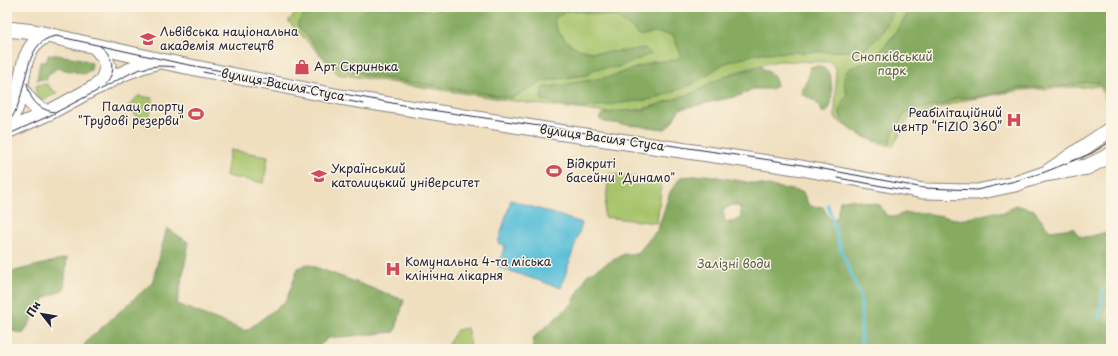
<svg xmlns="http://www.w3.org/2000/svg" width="1118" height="356" font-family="'Playpen Sans',sans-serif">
  <rect width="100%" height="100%" fill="#fcf5e5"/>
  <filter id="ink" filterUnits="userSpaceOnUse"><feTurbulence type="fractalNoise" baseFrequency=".025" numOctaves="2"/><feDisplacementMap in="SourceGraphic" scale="8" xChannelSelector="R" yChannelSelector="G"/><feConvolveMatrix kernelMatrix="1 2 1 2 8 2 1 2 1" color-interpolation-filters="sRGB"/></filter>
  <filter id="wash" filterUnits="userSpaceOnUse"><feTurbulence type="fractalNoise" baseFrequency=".012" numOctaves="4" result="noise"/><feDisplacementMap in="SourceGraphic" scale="16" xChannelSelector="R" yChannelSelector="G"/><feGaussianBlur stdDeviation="0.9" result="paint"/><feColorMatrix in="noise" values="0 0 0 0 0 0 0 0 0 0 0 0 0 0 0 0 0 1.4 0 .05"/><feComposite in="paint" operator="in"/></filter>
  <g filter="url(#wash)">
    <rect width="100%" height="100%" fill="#efdfbf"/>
    <!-- green -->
    <path fill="#a7c46c" stroke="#647354" d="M 302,7 L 1111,7 L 1111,103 L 1108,105 L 1100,86 L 1022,90 L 961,101 L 909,118 L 893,146 C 869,142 853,132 835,118 L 836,69 L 829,62 L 778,61 L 734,72 L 695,92 L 661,105 L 617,114 L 527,103 L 338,74 L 288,21 Z
      M 48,84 L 50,88 L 57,93 L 40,102 L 36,94 L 36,85 Z
      M 138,96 L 153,98 L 147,127 L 127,108 Z
      M 230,150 L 268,156 L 264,183 L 226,176 Z
      M 609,174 L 662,181 L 657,223 L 604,217 Z
      M 467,328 L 470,340 L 469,349 L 445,349 L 457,330 Z"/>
    <!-- forest -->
    <path fill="#85aa60" stroke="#54664e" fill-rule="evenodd" d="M 308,7 L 416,7 L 417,9 L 431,11 L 457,7 L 896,7 L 881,35 L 862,51 L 759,53 L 723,64 L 693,84 L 653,99 L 583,108 L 555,104 L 541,99 L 543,88 L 609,77 L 653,62 L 676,60 L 681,55 L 673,35 L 652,32 L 641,36 L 617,17 L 569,10 L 555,18 C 554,26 557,29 561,35 C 579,61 619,51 645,48 L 651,54 L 618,67 L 595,69 L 587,75 L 543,81 L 512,98 L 371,76 L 331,65 L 298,26 L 298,22 L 307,12 Z
      M 910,7 L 1111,7 L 1111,96 L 1099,83 L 1088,82 L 1072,85 L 1021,88 L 977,97 L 956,98 L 943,105 L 913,110 L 906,113 L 894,131 L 890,142 C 875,142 840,130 840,112 C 840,105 844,100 847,94 C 845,86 841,77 848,70 C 854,65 864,64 871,60 C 882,51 906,21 910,7 Z
      M 49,54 L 78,58 L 92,63 L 91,70 L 84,74 L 57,68 L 48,75 L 46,81 L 44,79 L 37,80 L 40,62 L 46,62 Z
      M 817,66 L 824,68 L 830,74 C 832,84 835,113 823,113 L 816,102 L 802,94 L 801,89 L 808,79 L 810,67 Z
      M 760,67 C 769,71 775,75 777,85 L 771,89 L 752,89 L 742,95 L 680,109 C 674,116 673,124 665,129 L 604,122 L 599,119 L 601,115 L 618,111 L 642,110 L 701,90 L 710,83 L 732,74 Z
      M 706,175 L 803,192 L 809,206 L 823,207 L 830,220 L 837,217 L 840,201 L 849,199 L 880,205 L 886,215 L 894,217 L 905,213 L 926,213 L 961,220 L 995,212 L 1004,213 L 1015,205 L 1034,210 L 1050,231 L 1073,228 L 1079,236 C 1091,239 1099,232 1111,232 L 1111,349 L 532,349 L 534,337 L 572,304 L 588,274 L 624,254 L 637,254 L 658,229 L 670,192 L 681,177 ZM 732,205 L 740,207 L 741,217 L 734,222 L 725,222 L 723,210 Z
      M 167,228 L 189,243 L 177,304 L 246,331 L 286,301 L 298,268 L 307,264 L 404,300 L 395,332 L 329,338 L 315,349 L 81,349 L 89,339 L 152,283 Z
      M 67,258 L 64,289 L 45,298 L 23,334 L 7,329 L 7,273 Z"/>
    <!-- water -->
    <path fill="#5bc0d9" stroke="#3e718a" d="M 511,200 L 582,223 L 561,288 L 498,267 L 505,245 L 498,243 Z"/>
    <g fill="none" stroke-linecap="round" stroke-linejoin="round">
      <!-- stream -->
      <path stroke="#5bc0d9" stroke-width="3" d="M 828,205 L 841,250 L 861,297 L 861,349
        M 1099,320 L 1103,290"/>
    </g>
  </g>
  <g filter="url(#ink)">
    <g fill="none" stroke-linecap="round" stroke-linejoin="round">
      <defs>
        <path id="secondary" d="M 7,29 L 34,32 L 161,61 L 340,97 L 558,132 L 796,167 L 923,191 L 977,192 L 1015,184 L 1044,174 L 1087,167 L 1111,155
          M 21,87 C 26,99 36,109 48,113
          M 97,87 C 117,76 134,67 156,62
          M 7,123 C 10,118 14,112 16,107 C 24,83 19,48 45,36
          M 7,131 L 50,112 L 96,87 L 103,80 L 108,66 L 105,58 L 95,46
          M 1048,172 L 1111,129"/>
      </defs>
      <!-- secondary casing -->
      <use href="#secondary" stroke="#88807d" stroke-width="17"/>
      <!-- secondary -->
      <use href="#secondary" stroke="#fff" stroke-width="15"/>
      <!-- tram -->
      <path stroke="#22223b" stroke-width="1" d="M 100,46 C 114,55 116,73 104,85
        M 203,72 L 364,104
        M 27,83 C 29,99 39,111 56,112
        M 7,124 C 31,99 19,41 56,36 L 179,63 L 424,109 L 797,164 L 924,188 L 977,190 L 1015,181 L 1045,172 L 1092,153 L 1111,141
        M 7,135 L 49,116 L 133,72 C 148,66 160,65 175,67
        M 838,178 L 909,191"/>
    </g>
  </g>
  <!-- icons -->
  <defs>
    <symbol id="university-bare" viewBox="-9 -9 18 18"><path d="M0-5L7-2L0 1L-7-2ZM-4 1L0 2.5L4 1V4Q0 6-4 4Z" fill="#d1495b" stroke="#fcf5e5" stroke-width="2.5" paint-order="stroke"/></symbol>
    <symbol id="shop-bare" viewBox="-9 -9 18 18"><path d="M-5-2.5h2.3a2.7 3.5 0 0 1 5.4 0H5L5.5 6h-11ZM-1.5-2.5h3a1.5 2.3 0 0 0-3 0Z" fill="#d1495b" stroke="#fcf5e5" stroke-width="2.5" paint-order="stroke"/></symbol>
    <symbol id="stadium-bare" viewBox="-9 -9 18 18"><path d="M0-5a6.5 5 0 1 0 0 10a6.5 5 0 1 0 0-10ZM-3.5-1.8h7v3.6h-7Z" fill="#d1495b" stroke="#fcf5e5" stroke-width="2.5" paint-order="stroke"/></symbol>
    <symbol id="hospital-bare" viewBox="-9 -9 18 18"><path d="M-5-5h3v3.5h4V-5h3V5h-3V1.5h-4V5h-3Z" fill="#d1495b" stroke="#fcf5e5" stroke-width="2.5" paint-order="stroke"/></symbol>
  </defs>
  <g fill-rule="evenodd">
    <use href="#university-bare" x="137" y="28" width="22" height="22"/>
    <use href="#shop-bare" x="291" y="56" width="22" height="22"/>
    <use href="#stadium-bare" x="185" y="103" width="22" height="22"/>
    <use href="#hospital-bare" x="1003" y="109" width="22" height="22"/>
    <use href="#stadium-bare" x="543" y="160" width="22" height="22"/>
    <use href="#university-bare" x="308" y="165" width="22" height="22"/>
    <use href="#hospital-bare" x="382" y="258" width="22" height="22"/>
  </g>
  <g text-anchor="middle" stroke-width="3" stroke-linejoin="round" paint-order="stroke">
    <!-- poi labels -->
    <g font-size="12" fill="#22223b" stroke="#fcf5e5" text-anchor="start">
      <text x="160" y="36">Львівська національна<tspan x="160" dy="14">академія мистецтв</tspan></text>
      <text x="314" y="71">Арт Скринька</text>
      <text x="184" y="111" text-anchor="end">Палац спорту<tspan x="184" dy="14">"Трудові резерви"</tspan></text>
      <text x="1002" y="117" text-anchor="end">Реабілітаційний<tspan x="1002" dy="14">центр “FIZIO 360”</tspan></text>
      <text x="566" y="168">Відкриті<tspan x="566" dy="14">басейни "Динамо"</tspan></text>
      <text x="331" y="173">Український<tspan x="331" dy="14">католицький університет</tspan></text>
      <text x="405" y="266">Комунальна 4-та міська<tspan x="405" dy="14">клінічна лікарня</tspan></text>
    </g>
    <!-- park labels -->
    <g font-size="12" fill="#515b4c" stroke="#fcf5e5">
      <text x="892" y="61">Снопківський<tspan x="892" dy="14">парк</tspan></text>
      <text x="734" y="268">Залізні води</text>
    </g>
    <!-- street labels -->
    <g font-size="12" fill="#22223b" stroke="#fcf5e5">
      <text transform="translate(283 85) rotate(11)" y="4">вулиця Василя Стуса</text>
      <text transform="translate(602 138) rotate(8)" y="4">вулиця Василя Стуса</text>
    </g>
  </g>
  <!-- margin -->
  <rect width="1118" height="356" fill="none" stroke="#fcf5e5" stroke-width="24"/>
  <!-- north arrow -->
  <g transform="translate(42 314) rotate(301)" stroke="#fcf5e5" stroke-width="3" paint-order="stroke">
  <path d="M0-3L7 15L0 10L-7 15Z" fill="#22223b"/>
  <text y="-6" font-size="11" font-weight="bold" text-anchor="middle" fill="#22223b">Пн</text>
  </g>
</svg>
